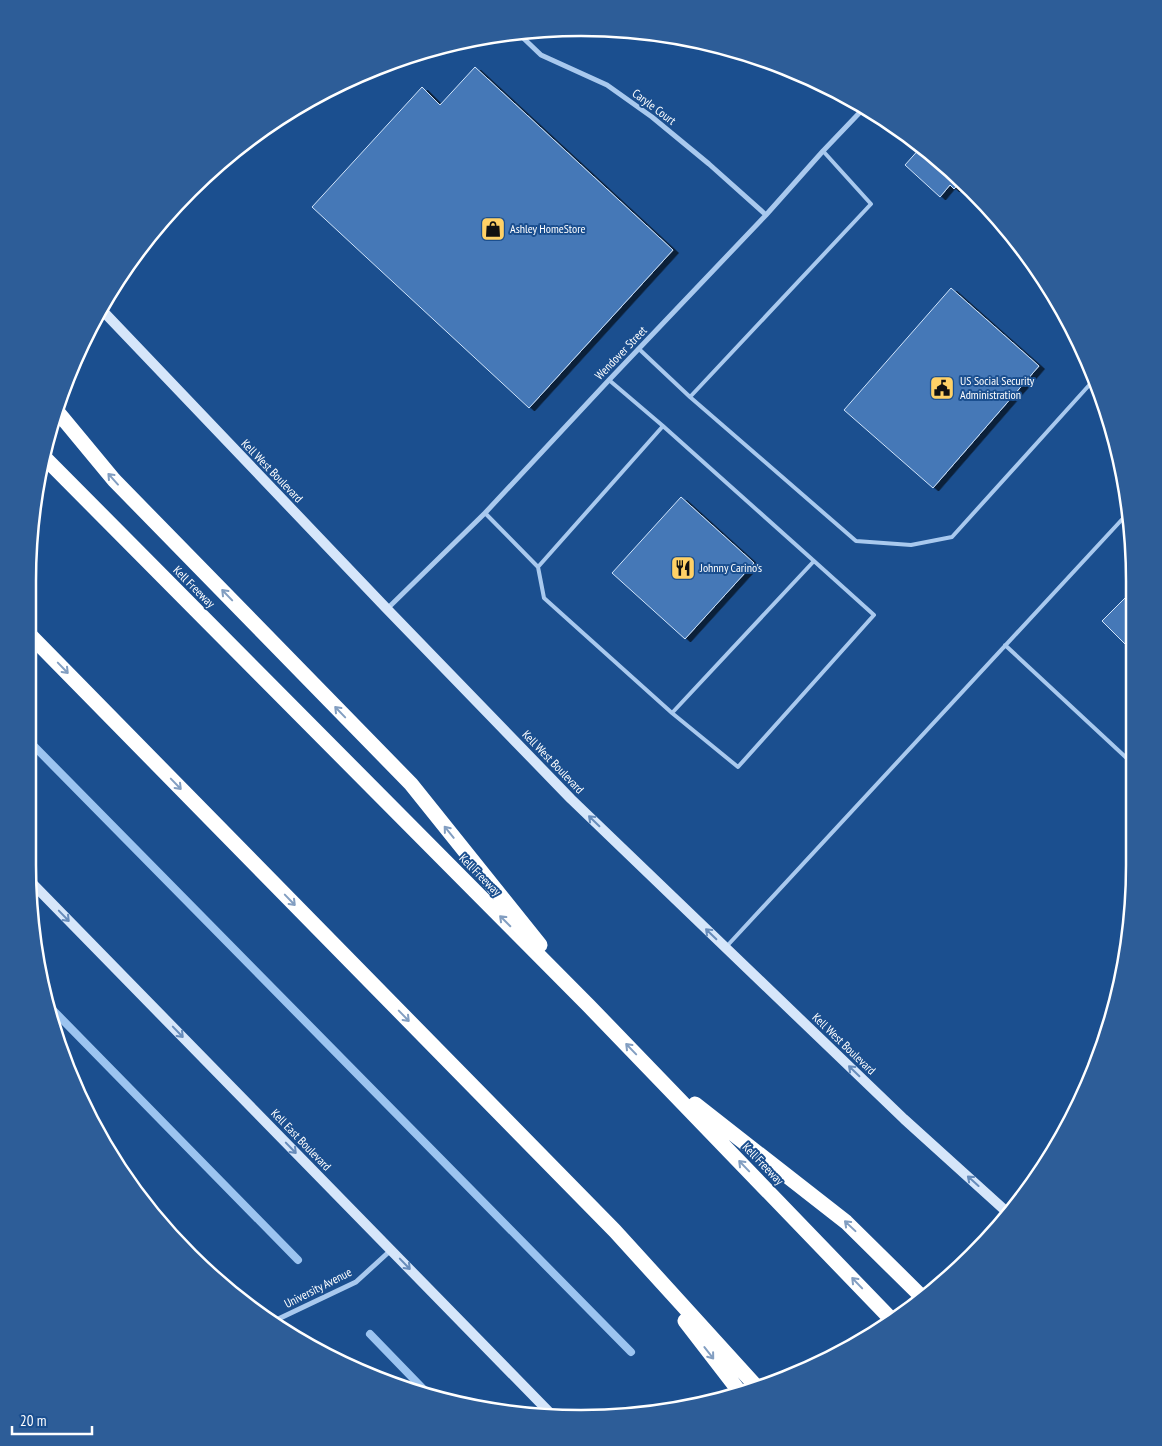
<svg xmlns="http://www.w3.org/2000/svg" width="1162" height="1446" font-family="'PT Sans Narrow',sans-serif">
  <defs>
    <filter id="shadow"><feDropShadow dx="5.5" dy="3" stdDeviation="0" flood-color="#0009"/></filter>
  </defs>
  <rect width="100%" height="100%" fill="#1b4f8f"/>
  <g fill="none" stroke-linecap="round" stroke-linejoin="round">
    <!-- stream -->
    <path stroke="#9cc4f0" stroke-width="8" d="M 28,740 L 631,1352
      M 46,1003 L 298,1260
      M 370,1334 L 431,1397"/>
  </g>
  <!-- building -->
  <path fill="#4478b7" stroke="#cfe3fa" filter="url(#shadow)" d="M 475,67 L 673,250 L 529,408 L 312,207 L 422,87 L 440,105 Z
    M 921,147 L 946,165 L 961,181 L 954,189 L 950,185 L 940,197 L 905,165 Z
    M 951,288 L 1039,366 L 933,488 L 844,410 Z
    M 681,497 L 754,563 L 685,639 L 612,573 Z
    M 1133,590 L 1133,652 L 1102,621 Z"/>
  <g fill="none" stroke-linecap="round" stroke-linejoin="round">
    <!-- lane -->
    <path stroke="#a9c9ee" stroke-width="4" d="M 639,349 L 690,397 L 871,204 L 823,151
      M 609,380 L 663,426
      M 690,397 L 856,541 L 911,545 L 952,537 L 1092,382
      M 485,513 L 538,567 L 663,426 L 814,561 L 672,713 L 544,598 L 538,567
      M 1005,645 L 1133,764
      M 672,713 L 738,767 L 874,615 L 814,561
      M 727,946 L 1128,513"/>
    <!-- street -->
    <path stroke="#a9c9ee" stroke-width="5" d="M 518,33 L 541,55 L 607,85 L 652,117 L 709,164 L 766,215
      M 387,609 L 485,513 L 609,380 L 766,215 L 823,151 L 865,107
      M 274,1321 L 356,1282 L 391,1250"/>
    <!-- secondary -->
    <path stroke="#d6e6fa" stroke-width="10" d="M 100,308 L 387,609 L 571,799 L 904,1119 L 1009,1214
      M 30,881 L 554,1417"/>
    <!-- highway -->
    <path stroke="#fff" stroke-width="15" d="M 56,410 L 114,480 L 411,784 L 540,945
      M 43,456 L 589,1006 L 890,1318
      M 28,633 L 615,1231 L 755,1385
      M 695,1104 L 846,1222 L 922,1297
      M 685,1321 L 739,1391"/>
  </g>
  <!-- one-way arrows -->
  <defs><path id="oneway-shaft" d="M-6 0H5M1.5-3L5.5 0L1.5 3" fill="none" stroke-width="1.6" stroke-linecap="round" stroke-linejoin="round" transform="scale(1.25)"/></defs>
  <g stroke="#829ec1">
    <use href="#oneway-shaft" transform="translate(113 479) rotate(-132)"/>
    <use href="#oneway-shaft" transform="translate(227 595) rotate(-134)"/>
    <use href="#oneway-shaft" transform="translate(63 668) rotate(46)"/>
    <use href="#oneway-shaft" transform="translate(340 712) rotate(-134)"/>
    <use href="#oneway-shaft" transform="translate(176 784) rotate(46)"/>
    <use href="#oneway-shaft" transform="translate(449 832) rotate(-129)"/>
    <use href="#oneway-shaft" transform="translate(290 900) rotate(46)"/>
    <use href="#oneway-shaft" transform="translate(505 921) rotate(-135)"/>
    <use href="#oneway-shaft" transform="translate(404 1016) rotate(46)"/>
    <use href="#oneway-shaft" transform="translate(631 1049) rotate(-134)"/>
    <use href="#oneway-shaft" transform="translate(744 1166) rotate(-134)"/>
    <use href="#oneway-shaft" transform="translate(850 1226) rotate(-137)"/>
    <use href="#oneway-shaft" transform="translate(857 1283) rotate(-134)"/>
    <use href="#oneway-shaft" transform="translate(709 1353) rotate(52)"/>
  </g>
  <g stroke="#668bba">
    <use href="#oneway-shaft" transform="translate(594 821) rotate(-136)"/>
    <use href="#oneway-shaft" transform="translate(64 916) rotate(46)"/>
    <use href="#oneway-shaft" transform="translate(711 934) rotate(-136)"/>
    <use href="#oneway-shaft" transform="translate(178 1032) rotate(46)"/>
    <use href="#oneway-shaft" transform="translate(854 1071) rotate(-136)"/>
    <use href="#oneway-shaft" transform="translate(291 1148) rotate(46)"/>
    <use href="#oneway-shaft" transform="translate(973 1181) rotate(-138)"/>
    <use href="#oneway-shaft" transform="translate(405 1264) rotate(46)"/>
  </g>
  <!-- icons -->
  <defs>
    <symbol id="shop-square" viewBox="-11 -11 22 22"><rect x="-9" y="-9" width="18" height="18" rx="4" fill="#ffd166" stroke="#1b4f8f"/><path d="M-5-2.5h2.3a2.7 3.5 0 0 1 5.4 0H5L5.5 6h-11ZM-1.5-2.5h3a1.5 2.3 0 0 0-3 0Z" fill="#111"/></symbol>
    <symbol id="civic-square" viewBox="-11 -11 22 22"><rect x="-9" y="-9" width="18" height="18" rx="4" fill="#ffd166" stroke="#1b4f8f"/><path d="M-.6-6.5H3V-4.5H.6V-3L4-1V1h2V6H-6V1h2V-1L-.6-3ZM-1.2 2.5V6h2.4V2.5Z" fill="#111"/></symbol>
    <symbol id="restaurant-square" viewBox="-11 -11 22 22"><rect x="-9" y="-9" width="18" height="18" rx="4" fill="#ffd166" stroke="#1b4f8f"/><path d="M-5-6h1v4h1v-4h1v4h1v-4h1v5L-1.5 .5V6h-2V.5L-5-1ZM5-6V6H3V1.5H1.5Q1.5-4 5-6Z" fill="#111"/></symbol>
  </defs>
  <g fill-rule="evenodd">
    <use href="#shop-square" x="479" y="215" width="28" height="28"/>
    <use href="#civic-square" x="928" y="374" width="28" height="28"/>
    <use href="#restaurant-square" x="669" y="554" width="28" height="28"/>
  </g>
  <g text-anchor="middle" stroke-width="4" stroke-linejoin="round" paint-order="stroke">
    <!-- street labels -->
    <g font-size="12" fill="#fff" stroke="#1b4f8f">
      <text transform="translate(654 107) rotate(37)" y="4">Caryle Court</text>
      <text transform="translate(621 353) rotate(-46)" y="4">Wendover Street</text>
      <text transform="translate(272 471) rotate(46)" y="4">Kell West Boulevard</text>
      <text transform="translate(194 587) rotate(45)" y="4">Kell Freeway</text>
      <text transform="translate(553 762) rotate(46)" y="4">Kell West Boulevard</text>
      <text transform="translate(480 875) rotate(45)" y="4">Kell Freeway</text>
      <text transform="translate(844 1044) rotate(44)" y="4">Kell West Boulevard</text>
      <text transform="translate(301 1140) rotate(46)" y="4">Kell East Boulevard</text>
      <text transform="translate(763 1164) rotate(46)" y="4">Kell Freeway</text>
      <text transform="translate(318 1288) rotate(-27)" y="4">University Avenue</text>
    </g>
    <!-- poi labels -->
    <g font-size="12" fill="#fff" stroke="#1b4f8f" text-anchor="start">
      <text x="510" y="233">Ashley HomeStore</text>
      <text x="960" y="385">US Social Security<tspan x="960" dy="14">Administration</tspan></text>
      <text x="700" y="572">Johnny Carino's</text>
    </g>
  </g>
  <!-- crop -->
  <path d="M0 0H1162V1446H0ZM581 36H581A545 545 0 0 1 1126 581V865A545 545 0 0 1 581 1410H581A545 545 0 0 1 36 865V581A545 545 0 0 1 581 36Z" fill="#2d5d98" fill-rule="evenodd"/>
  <path fill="none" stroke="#fff" stroke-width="2.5" d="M581 36H581A545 545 0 0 1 1126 581V865A545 545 0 0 1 581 1410H581A545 545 0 0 1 36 865V581A545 545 0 0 1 581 36Z"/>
  <!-- scale -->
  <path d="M12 1426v8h80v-8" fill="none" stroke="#ffffff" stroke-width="2.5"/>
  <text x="20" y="1426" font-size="15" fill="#ffffff" stroke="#1b4f8f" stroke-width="4" paint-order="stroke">20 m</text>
</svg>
